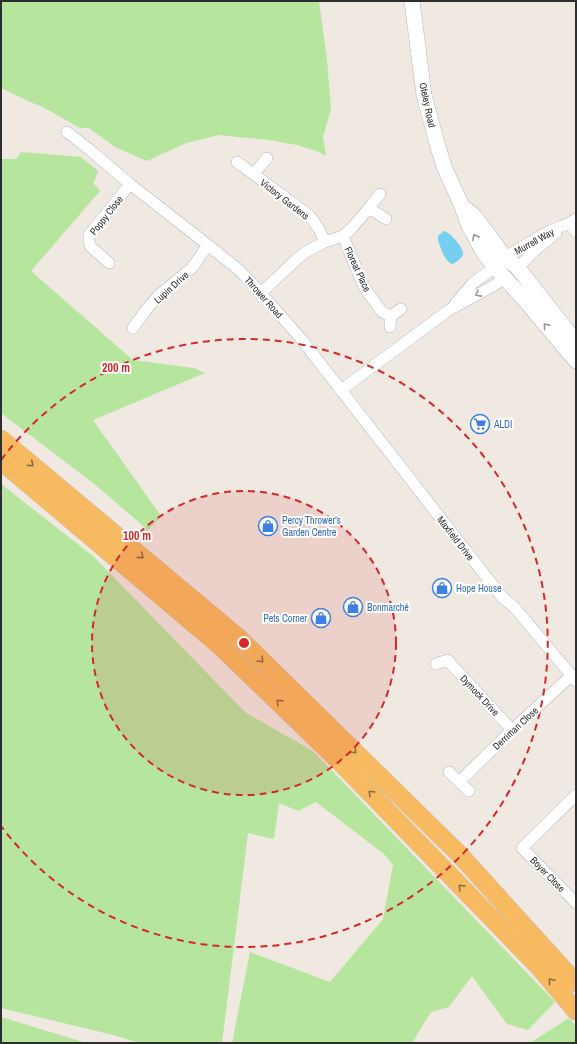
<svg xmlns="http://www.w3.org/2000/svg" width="577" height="1044" font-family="'Archivo Narrow',sans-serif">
  <rect width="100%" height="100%" fill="#efe9e1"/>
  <!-- green -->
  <path fill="#b6e59e" d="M 1,1 L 319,1 L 327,60 L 331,109 L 323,137 L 326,156 L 319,152 L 297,145 L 269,140 L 219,135 L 186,143 L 147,161 L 115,147 L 89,128 L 80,128 L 43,107 L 30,102 L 1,88 Z
    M 21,152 L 81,157 L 98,171 L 95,180 L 93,183 L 100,191 L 31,271 L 133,360 L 194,368 L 205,373 L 93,420 L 161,516 L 148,530 L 93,483 L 1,413 L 1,159 L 16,159 Z
    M 1,484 L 93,556 L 246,713 L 313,751 L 555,1002 L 528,1030 L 507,1024 L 472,976 L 449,1007 L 431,1012 L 412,1043 L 232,1043 L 250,952 L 330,982 L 383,919 L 393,865 L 384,854 L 316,802 L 298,811 L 279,803 L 274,839 L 248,833 L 222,1043 L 140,1043 L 113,1035 L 1,1008 Z
    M 1,1017 L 11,1020 L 86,1043 L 1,1043 Z
    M 569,1018 L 576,1026 L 576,1043 L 570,1043 L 569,1042 L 565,1043 L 530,1043 Z"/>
  <!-- water -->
  <path fill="#75cff0" d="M 444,231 C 450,232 465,249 463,255 C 461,259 457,261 453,264 C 444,262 441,248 438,240 L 438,236 Z"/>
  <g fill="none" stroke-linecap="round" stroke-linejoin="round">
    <defs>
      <path id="minor" d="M 67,132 L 90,150 L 130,184 L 208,245 L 239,270 L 261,293 L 302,340 L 502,597 L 515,608 L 576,681
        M 237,162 L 309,215 L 319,229 L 325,242
        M 254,174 L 267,158
        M 369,208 L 386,219
        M 569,223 L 576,232
        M 343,236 L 364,287 L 382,312 L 391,316 L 401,309
        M 505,257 C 519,250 531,241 544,234 C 554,228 566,226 576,219
        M 109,263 L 91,247 L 89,242 L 89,235 L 130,184
        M 518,268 L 532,253 L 556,233
        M 261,293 L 298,258 L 309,250 L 325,242 L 343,236 L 351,229 L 369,208 L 380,194
        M 455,304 L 473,283 L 495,267
        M 390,327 L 391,316
        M 133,328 L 146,310 L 159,295 L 192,268 L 208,245
        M 341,390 L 449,310 L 493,286 L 505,278
        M 436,664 L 448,660 L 450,663 L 512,730
        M 449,772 L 469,791
        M 460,781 L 512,730 L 572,675
        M 576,795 L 522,848 L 576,903"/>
      <path id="secondary" d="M 412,1 L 424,95 L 438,147 L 445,169 L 461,204 L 469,226 L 484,253 L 495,267 L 523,298 L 576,361
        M 466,209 L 475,217 L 505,257 L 518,268 L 576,342"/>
      <path id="trunk" d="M 1,439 L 239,638 L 459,854 L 576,983
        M 1,461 L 219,645 L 339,761 L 538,966 L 576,1011"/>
    </defs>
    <!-- minor casing -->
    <use href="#minor" stroke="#b4b7c1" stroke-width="12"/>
    <!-- secondary casing -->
    <use href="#secondary" stroke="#b4b7c1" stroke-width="16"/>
    <!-- trunk casing -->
    <use href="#trunk" stroke="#c9c9c9" stroke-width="19"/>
    <!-- minor -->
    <use href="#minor" stroke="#fff" stroke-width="11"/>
    <!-- secondary -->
    <use href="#secondary" stroke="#fff" stroke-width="15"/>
    <!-- trunk -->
    <use href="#trunk" stroke="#f8ba60" stroke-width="18"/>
  </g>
  <!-- one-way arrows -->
  <defs><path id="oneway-chevron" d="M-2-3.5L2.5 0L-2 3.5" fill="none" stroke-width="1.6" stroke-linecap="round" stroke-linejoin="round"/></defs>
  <g stroke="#969696">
    <use href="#oneway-chevron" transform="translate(475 237) rotate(-119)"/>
    <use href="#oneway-chevron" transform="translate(478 294) rotate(152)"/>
    <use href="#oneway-chevron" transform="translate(546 326) rotate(-130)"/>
  </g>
  <g stroke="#896d44">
    <use href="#oneway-chevron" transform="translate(31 464) rotate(40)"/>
    <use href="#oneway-chevron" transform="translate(141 556) rotate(40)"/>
    <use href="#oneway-chevron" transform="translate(261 660) rotate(45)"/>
    <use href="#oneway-chevron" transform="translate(279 702) rotate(-136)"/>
    <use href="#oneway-chevron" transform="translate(354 751) rotate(45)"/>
    <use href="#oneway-chevron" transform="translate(371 793) rotate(-134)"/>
    <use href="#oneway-chevron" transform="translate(461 887) rotate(-134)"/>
    <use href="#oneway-chevron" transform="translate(551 981) rotate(-130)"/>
  </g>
  <!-- distance rings -->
  <circle cx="244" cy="643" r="152" fill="#d62828" fill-opacity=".12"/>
  <g fill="none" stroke="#d62828" stroke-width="2" stroke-dasharray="7 5">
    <circle cx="244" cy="643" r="152"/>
    <path d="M1 460A304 304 0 1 1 1 826"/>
  </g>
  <!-- icons -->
  <defs>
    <symbol id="supermarket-ring" viewBox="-11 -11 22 22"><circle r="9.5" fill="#fff" stroke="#3f7fe0" stroke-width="1.5"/><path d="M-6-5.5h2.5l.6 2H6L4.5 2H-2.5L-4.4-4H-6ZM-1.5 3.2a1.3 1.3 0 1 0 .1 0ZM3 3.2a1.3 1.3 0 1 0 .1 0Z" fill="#3f7fe0"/></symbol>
    <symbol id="shop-ring" viewBox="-11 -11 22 22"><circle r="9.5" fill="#fff" stroke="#3f7fe0" stroke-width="1.5"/><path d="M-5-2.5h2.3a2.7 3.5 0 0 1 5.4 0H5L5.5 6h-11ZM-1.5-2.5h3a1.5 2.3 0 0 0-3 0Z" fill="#3f7fe0"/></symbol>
  </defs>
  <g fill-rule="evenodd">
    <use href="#supermarket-ring" x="469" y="413" width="22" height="22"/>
    <use href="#shop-ring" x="257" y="515" width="22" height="22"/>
    <use href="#shop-ring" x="431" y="577" width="22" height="22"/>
    <use href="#shop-ring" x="342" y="596" width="22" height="22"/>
    <use href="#shop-ring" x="310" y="607" width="22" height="22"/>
  </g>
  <g text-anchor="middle" stroke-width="4" stroke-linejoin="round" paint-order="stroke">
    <!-- street labels -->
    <g font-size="10" fill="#2e2e2e" stroke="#fff">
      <text transform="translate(428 105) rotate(78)" y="4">Oteley Road</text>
      <text transform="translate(285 199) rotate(38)" y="4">Victory Gardens</text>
      <text transform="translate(106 215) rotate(-52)" y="4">Poppy Close</text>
      <text transform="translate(534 241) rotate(-29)" y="4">Murrell Way</text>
      <text transform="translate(358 269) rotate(65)" y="4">Floreat Place</text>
      <text transform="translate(171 287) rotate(-42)" y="4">Lupin Drive</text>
      <text transform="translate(264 297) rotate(48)" y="4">Thrower Road</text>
      <text transform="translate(456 538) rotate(52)" y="4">Maxfield Drive</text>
      <text transform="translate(480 695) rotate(47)" y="4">Dymock Drive</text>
      <text transform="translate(515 728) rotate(-43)" y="4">Derriman Close</text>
      <text transform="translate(548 874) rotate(46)" y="4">Boyer Close</text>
    </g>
    <!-- shop labels -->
    <g font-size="10" fill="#366cbe" stroke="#fff" text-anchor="start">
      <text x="494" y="428">ALDI</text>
      <text x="282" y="524">Percy Thrower's<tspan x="282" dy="12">Garden Centre</tspan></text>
      <text x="456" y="592">Hope House</text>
      <text x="367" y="611">Bonmarché</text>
      <text x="307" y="622" text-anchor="end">Pets Corner</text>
    </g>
  </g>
  <circle cx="244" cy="643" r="6" fill="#d62828" stroke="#fff" stroke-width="2"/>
  <g font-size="12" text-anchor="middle" font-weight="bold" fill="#d62828" stroke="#fff" stroke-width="4" stroke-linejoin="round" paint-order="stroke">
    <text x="116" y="372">200 m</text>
    <text x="137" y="540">100 m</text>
  </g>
  <!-- border -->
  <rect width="577" height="1044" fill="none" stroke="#2e2e2e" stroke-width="4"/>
</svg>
